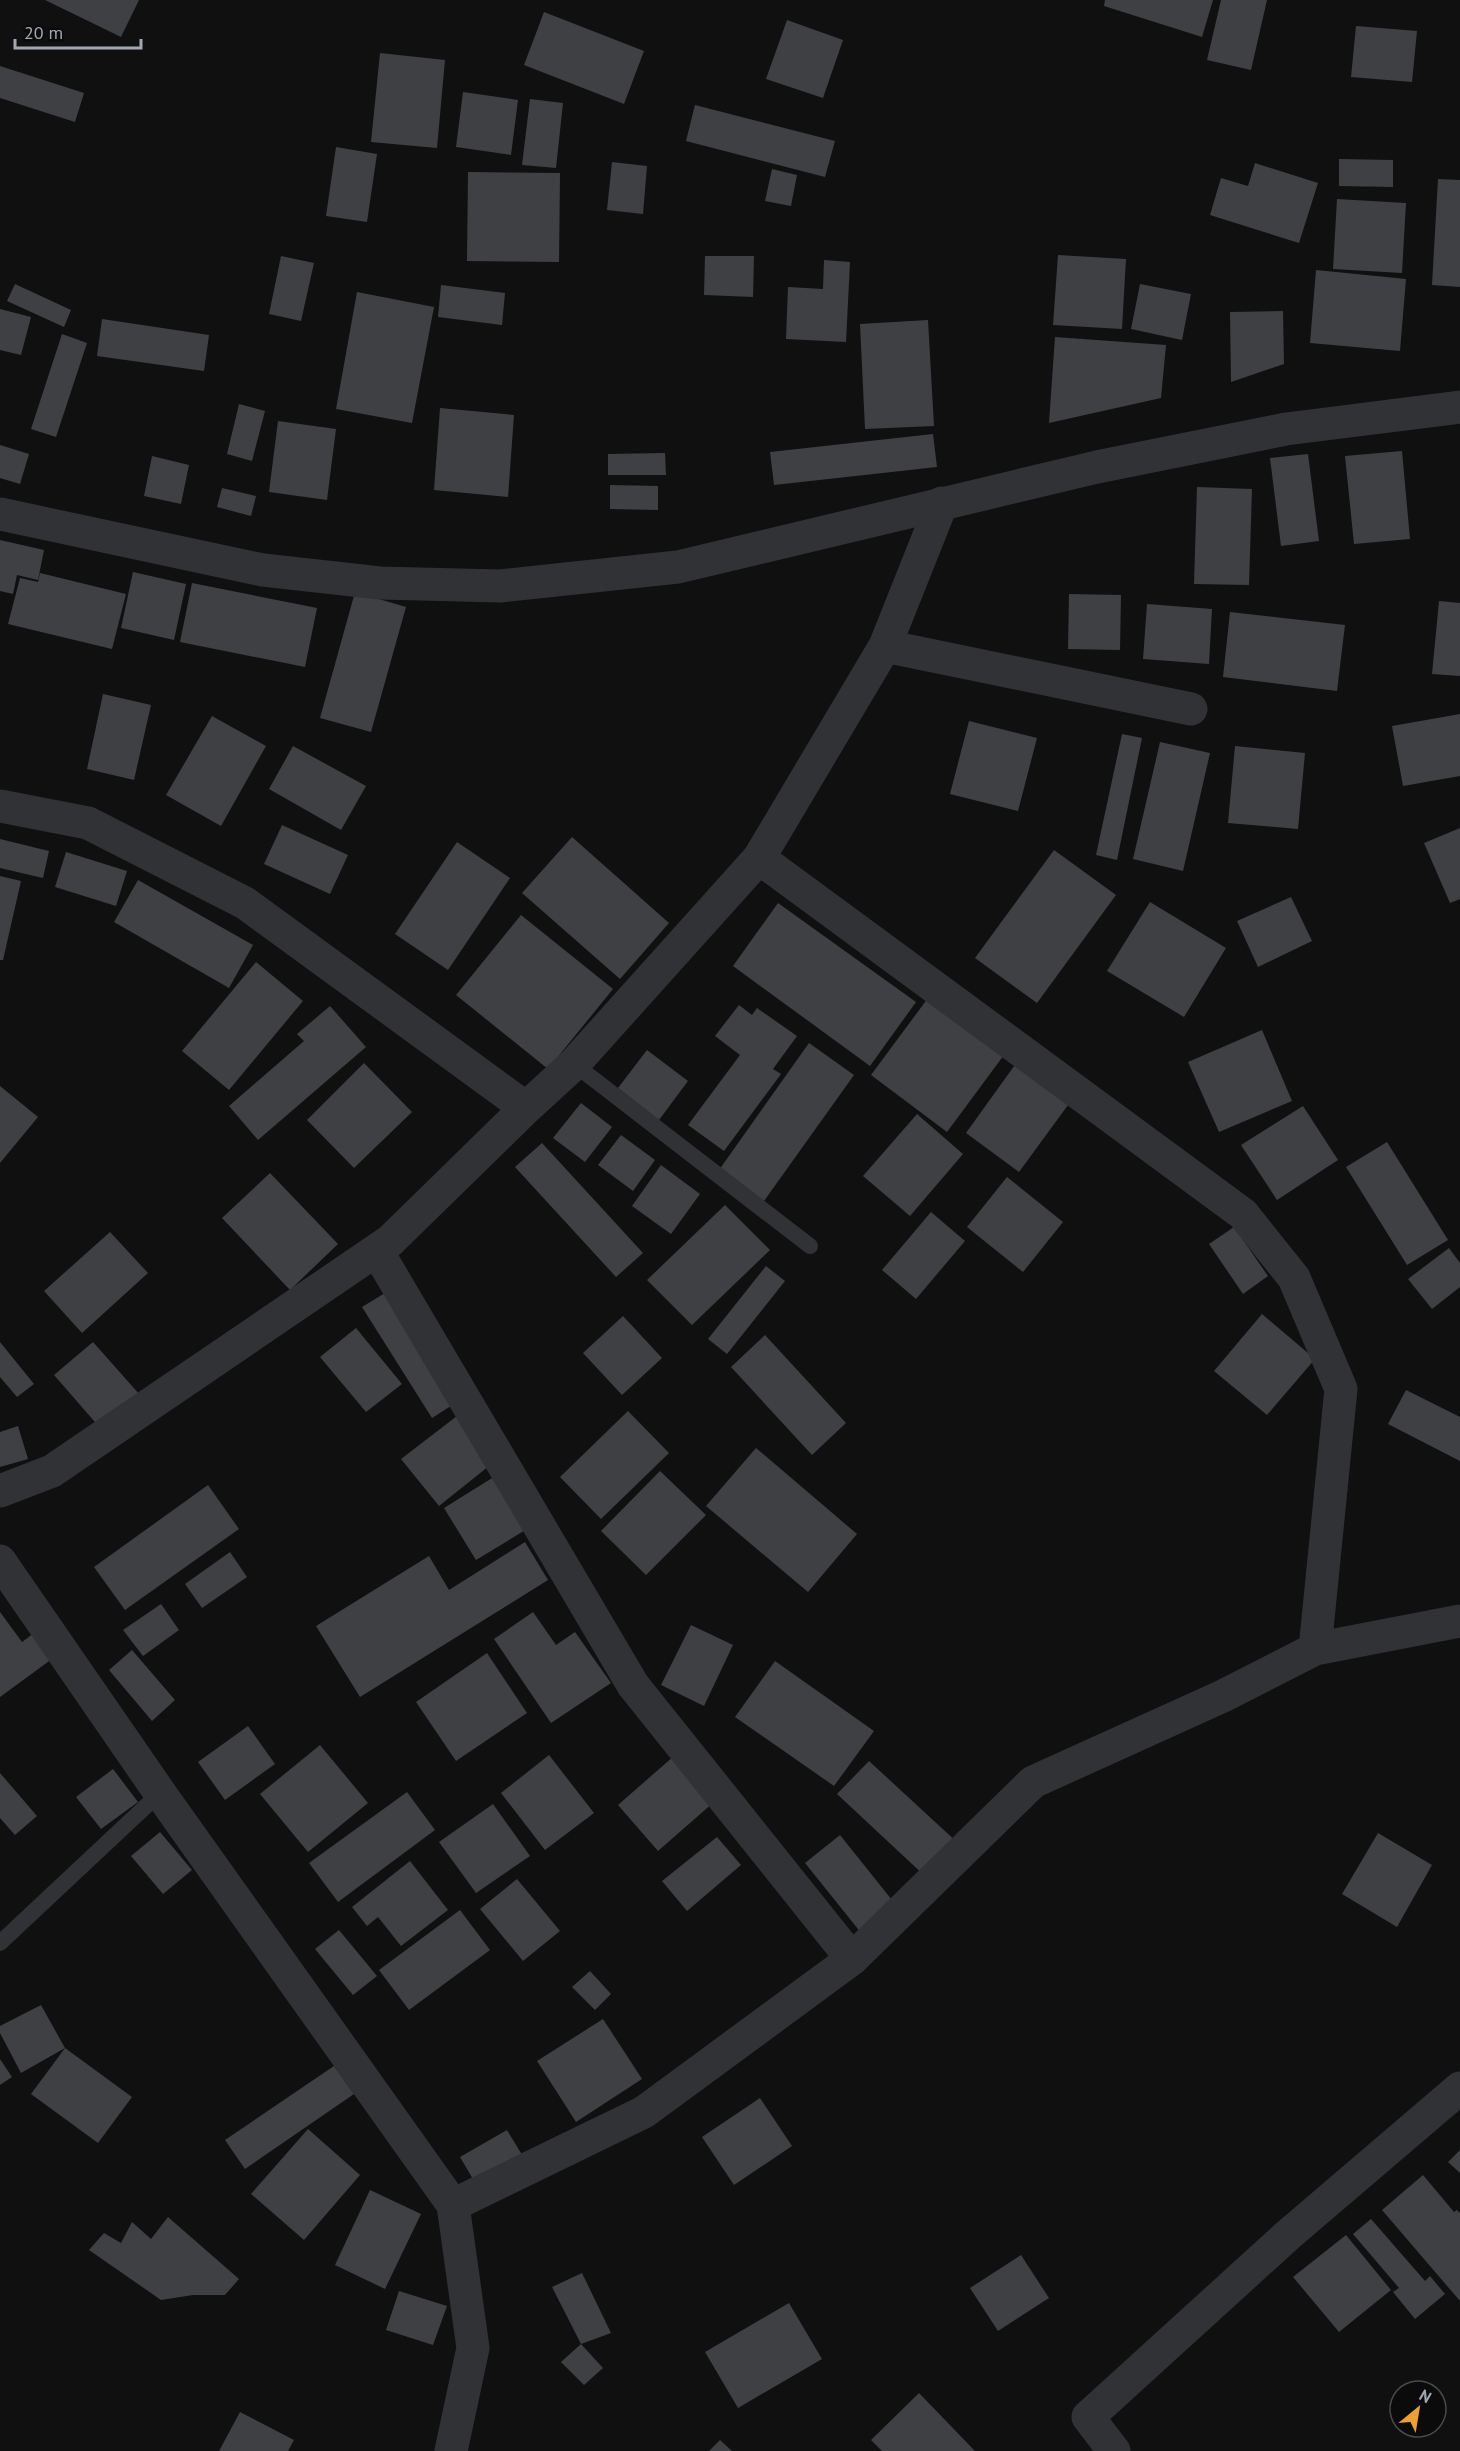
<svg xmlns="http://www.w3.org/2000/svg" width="1460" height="2451" font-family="'PT Sans',sans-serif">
  <rect width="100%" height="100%" fill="#101011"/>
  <!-- building -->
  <path fill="#3f4044" d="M 45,0 L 139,0 L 121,37 Z
    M 1105,0 L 1213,0 L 1202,37 L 1104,6 Z
    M 1221,0 L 1267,0 L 1251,70 L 1207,60 Z
    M 544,12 L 644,51 L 624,104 L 524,65 Z
    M 787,20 L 843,40 L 823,98 L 766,79 Z
    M 1356,26 L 1417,31 L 1412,82 L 1351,77 Z
    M 380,53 L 445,60 L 437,148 L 371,142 Z
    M 0,66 L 84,93 L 75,122 L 0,98 Z
    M 463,92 L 518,100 L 511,155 L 456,147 Z
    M 530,99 L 563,103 L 556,168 L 522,165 Z
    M 695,105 L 835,141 L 825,177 L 686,141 Z
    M 336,147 L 377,154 L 367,222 L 326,216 Z
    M 1339,159 L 1393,160 L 1393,187 L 1339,186 Z
    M 612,162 L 647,166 L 643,214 L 607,210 Z
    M 1255,163 L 1318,183 L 1299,243 L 1210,215 L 1221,178 L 1248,186 Z
    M 772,169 L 797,175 L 791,206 L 765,201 Z
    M 468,172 L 560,173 L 559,262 L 467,261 Z
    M 1438,179 L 1460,180 L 1460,287 L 1432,285 Z
    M 1337,199 L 1406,203 L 1402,273 L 1333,269 Z
    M 1058,255 L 1126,259 L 1122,329 L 1053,325 Z
    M 281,256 L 314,263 L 301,321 L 269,314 Z
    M 705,256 L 754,256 L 753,297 L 704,295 Z
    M 824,260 L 850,262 L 846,342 L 786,339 L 788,287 L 823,289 Z
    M 1316,270 L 1406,279 L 1400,351 L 1310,343 Z
    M 15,284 L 71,310 L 64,327 L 7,301 Z
    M 1140,284 L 1191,294 L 1182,340 L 1131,329 Z
    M 441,285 L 505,293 L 502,325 L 438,317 Z
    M 357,292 L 434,307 L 412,423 L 336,409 Z
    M 0,309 L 31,317 L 21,355 L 0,350 Z
    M 1283,311 L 1284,364 L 1231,382 L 1230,312 Z
    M 102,319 L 209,335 L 204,371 L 97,356 Z
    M 928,320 L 934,426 L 865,429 L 860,324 Z
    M 62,334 L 87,343 L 56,437 L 31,429 Z
    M 1055,337 L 1166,345 L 1161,398 L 1049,423 Z
    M 239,404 L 265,411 L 252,461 L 227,454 Z
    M 440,408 L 514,415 L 508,497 L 434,490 Z
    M 278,421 L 336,429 L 327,500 L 269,492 Z
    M 933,434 L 937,467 L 774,485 L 770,452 Z
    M 0,445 L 29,454 L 20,484 L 0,478 Z
    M 1402,451 L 1410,539 L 1354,544 L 1345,456 Z
    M 665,453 L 666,475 L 608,475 L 608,454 Z
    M 1308,454 L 1319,541 L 1281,546 L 1270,458 Z
    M 152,456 L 189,465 L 181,504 L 144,496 Z
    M 610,485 L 658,486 L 658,510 L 610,509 Z
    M 1197,487 L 1252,489 L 1249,585 L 1194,584 Z
    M 222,488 L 256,496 L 251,516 L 217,507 Z
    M 0,540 L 44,550 L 38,580 L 17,575 L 13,594 L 0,591 Z
    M 133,572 L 186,584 L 174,640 L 121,628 Z
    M 40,573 L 126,594 L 112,649 L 8,624 L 20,578 L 38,582 Z
    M 192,583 L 317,608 L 305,667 L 180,642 Z
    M 355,592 L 406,607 L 371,732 L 320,718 Z
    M 1069,594 L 1121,595 L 1120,650 L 1068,649 Z
    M 1439,601 L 1460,603 L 1460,676 L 1432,674 Z
    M 1147,604 L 1212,609 L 1209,664 L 1143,659 Z
    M 1230,612 L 1345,625 L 1337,691 L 1223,677 Z
    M 103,694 L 151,705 L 134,780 L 87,769 Z
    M 1460,714 L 1460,776 L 1403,786 L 1392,726 Z
    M 212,716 L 266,746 L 221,826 L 166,795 Z
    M 969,721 L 1037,738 L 1018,811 L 950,794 Z
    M 1122,734 L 1142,738 L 1117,860 L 1096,855 Z
    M 1160,742 L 1210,753 L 1183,871 L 1133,859 Z
    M 293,746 L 366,786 L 341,830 L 269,789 Z
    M 1235,746 L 1305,753 L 1298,829 L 1228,823 Z
    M 282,825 L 348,855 L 330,894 L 264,864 Z
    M 1460,828 L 1460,899 L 1450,903 L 1424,843 Z
    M 572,837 L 669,923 L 620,979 L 522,893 Z
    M 0,839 L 49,851 L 43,878 L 0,868 Z
    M 457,842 L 510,878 L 448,970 L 395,934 Z
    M 1054,850 L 1116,895 L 1037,1003 L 975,958 Z
    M 66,852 L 127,871 L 116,906 L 55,887 Z
    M 0,876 L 21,881 L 3,960 L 0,960 Z
    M 138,880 L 253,945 L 229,988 L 114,922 Z
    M 1291,897 L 1312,941 L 1258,967 L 1237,921 Z
    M 1150,902 L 1226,948 L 1184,1017 L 1107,971 Z
    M 778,903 L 916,1002 L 870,1066 L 733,966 Z
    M 521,915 L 613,989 L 548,1069 L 456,995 Z
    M 256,962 L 303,1001 L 229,1090 L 182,1051 Z
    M 928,998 L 1004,1055 L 947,1132 L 871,1075 Z
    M 739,1005 L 752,1015 L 757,1008 L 797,1036 L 773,1069 L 781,1074 L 724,1151 L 688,1125 L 740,1055 L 715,1036 Z
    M 330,1006 L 366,1047 L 258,1140 L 229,1106 L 304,1041 L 297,1034 Z
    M 1262,1030 L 1292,1101 L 1219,1132 L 1188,1062 Z
    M 809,1043 L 854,1075 L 764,1201 L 719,1170 Z
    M 647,1050 L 688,1081 L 659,1120 L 618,1088 Z
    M 1017,1062 L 1071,1101 L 1019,1172 L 966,1133 Z
    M 364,1063 L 412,1112 L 354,1168 L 307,1120 Z
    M 0,1086 L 38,1117 L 0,1163 Z
    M 581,1103 L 612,1127 L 585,1162 L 553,1138 Z
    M 1303,1106 L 1338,1160 L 1277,1200 L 1241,1145 Z
    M 917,1114 L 963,1154 L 910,1216 L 863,1176 Z
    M 621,1135 L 655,1160 L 633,1191 L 598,1165 Z
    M 1387,1142 L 1448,1240 L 1407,1265 L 1346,1167 Z
    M 542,1143 L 643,1253 L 616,1277 L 515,1167 Z
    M 661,1165 L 700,1194 L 671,1234 L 632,1206 Z
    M 270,1173 L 338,1244 L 290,1290 L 222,1218 Z
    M 1007,1177 L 1063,1222 L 1023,1272 L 967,1227 Z
    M 725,1205 L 770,1250 L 692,1325 L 647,1280 Z
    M 931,1212 L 965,1241 L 916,1299 L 882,1270 Z
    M 1234,1227 L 1268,1276 L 1243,1294 L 1209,1244 Z
    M 110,1232 L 148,1273 L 82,1333 L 44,1291 Z
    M 1449,1248 L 1460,1263 L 1460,1287 L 1432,1309 L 1408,1279 Z
    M 766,1266 L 785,1281 L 727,1354 L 708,1339 Z
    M 385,1293 L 454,1404 L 432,1418 L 362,1307 Z
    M 1262,1314 L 1315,1359 L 1267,1415 L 1214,1371 Z
    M 623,1316 L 662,1358 L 622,1395 L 583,1353 Z
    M 356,1328 L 402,1384 L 366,1412 L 320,1357 Z
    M 765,1335 L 846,1423 L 812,1455 L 731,1367 Z
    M 0,1342 L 34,1384 L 17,1397 L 0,1377 Z
    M 93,1342 L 140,1395 L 101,1429 L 54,1375 Z
    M 1406,1390 L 1460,1417 L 1460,1461 L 1388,1424 Z
    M 628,1411 L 669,1453 L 601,1519 L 560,1477 Z
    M 457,1416 L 494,1462 L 439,1506 L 401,1459 Z
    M 18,1426 L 28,1459 L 0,1467 L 0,1432 Z
    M 756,1448 L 857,1534 L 808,1592 L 706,1506 Z
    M 505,1470 L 537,1523 L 476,1560 L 444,1508 Z
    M 660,1471 L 706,1515 L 646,1575 L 601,1531 Z
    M 208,1485 L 239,1529 L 125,1610 L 94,1567 Z
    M 525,1542 L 548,1580 L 360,1697 L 316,1626 L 429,1556 L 449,1590 Z
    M 230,1552 L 247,1577 L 202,1608 L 185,1584 Z
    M 161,1604 L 179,1630 L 143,1656 L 123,1630 Z
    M 0,1612 L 22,1642 L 38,1630 L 56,1656 L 0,1697 Z
    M 533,1612 L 556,1645 L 575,1632 L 611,1683 L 551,1723 L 494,1639 Z
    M 691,1625 L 733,1645 L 704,1706 L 661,1685 Z
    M 132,1650 L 175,1700 L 152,1721 L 109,1670 Z
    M 487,1653 L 527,1713 L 456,1761 L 416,1702 Z
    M 775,1661 L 874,1731 L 834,1786 L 735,1717 Z
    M 248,1726 L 275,1764 L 225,1800 L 198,1762 Z
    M 320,1745 L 368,1803 L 308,1852 L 260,1794 Z
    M 549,1755 L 594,1813 L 545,1850 L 501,1793 Z
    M 674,1756 L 714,1802 L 658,1851 L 618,1805 Z
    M 869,1761 L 959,1844 L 927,1878 L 837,1794 Z
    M 113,1769 L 138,1802 L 101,1829 L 76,1797 Z
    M 0,1773 L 37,1816 L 15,1835 L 0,1818 Z
    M 407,1792 L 435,1830 L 338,1902 L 309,1863 Z
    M 493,1804 L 530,1856 L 476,1893 L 439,1842 Z
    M 160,1832 L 192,1870 L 163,1894 L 131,1856 Z
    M 1378,1833 L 1432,1865 L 1397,1927 L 1342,1894 Z
    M 840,1835 L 896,1905 L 862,1934 L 805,1863 Z
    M 717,1837 L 741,1865 L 687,1911 L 662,1881 Z
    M 410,1861 L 448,1910 L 401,1946 L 378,1917 L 367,1926 L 352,1907 Z
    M 517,1879 L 560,1931 L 523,1961 L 480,1909 Z
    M 460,1910 L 490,1950 L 409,2010 L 379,1970 Z
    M 339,1930 L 377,1976 L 353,1995 L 315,1949 Z
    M 590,1971 L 611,1994 L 595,2010 L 572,1987 Z
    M 41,2005 L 65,2048 L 21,2073 L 0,2033 L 0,2026 Z
    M 603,2019 L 642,2079 L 576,2122 L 537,2061 Z
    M 65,2048 L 132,2097 L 98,2143 L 31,2094 Z
    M 0,2059 L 12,2077 L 0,2085 Z
    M 334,2066 L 354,2094 L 245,2169 L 225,2140 Z
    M 760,2098 L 792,2146 L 734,2185 L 702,2137 Z
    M 308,2129 L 360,2175 L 304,2240 L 251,2194 Z
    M 507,2130 L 524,2158 L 477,2186 L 460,2157 Z
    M 1460,2150 L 1460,2173 L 1448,2162 Z
    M 1423,2175 L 1454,2212 L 1457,2210 L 1460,2213 L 1460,2301 L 1382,2210 Z
    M 370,2190 L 421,2214 L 385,2289 L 335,2265 Z
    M 168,2217 L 239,2279 L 225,2295 L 193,2295 L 161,2300 L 89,2250 L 104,2233 L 121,2243 L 132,2222 L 151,2239 Z
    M 1371,2219 L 1425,2281 L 1430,2276 L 1445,2294 L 1415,2319 L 1393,2292 L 1399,2288 L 1353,2234 Z
    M 1346,2235 L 1391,2290 L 1339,2332 L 1293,2277 Z
    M 1021,2255 L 1049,2298 L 998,2331 L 970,2288 Z
    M 582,2273 L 611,2333 L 581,2344 L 552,2287 Z
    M 399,2291 L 447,2306 L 433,2345 L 386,2330 Z
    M 789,2303 L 822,2359 L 738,2408 L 705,2352 Z
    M 581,2344 L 603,2368 L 584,2385 L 561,2362 Z
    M 919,2393 L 975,2451 L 882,2451 L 871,2440 Z
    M 240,2412 L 294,2440 L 288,2451 L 219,2451 Z
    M 720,2440 L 732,2451 L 709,2451 Z"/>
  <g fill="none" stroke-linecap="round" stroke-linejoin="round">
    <!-- service -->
    <path stroke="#313236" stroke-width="16" d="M 574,1064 L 810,1246
      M 0,1943 L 160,1793"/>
    <!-- minor -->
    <path stroke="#313236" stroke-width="33" d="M 885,646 L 1191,709
      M 0,806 L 88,823 L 245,903 L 526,1108
      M 759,858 L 1243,1214 L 1294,1278 L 1341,1389 L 1315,1649
      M 377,1251 L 633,1685 L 852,1959
      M 0,1491 L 52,1471 L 390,1241 L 526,1108 L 574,1064 L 759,858 L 885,646 L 942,503
      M 0,1561 L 160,1793 L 453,2205 L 473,2348 L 451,2451
      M 453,2205 L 644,2112 L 852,1959 L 1033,1782 L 1223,1696 L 1315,1649 L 1460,1621
      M 1114,2451 L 1088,2417 L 1288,2235 L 1460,2088"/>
    <!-- tertiary -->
    <path stroke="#313236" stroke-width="33" d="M 0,514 L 263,570 L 380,583 L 500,586 L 678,567 L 1097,467 L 1286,429 L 1460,407"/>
  </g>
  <!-- north arrow -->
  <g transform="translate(1418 2409) rotate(30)"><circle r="28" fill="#0b0b0c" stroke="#474a4e" stroke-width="1.5"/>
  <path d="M0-4.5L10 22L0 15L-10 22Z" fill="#eba02f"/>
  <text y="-9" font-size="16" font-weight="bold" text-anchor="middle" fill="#a2a8b2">N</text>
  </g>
  <!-- scale -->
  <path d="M15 39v9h126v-9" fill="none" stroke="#a2a8b2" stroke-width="3"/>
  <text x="24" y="39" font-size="18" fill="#a2a8b2" stroke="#0b0b0c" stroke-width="4.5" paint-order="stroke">20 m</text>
</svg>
